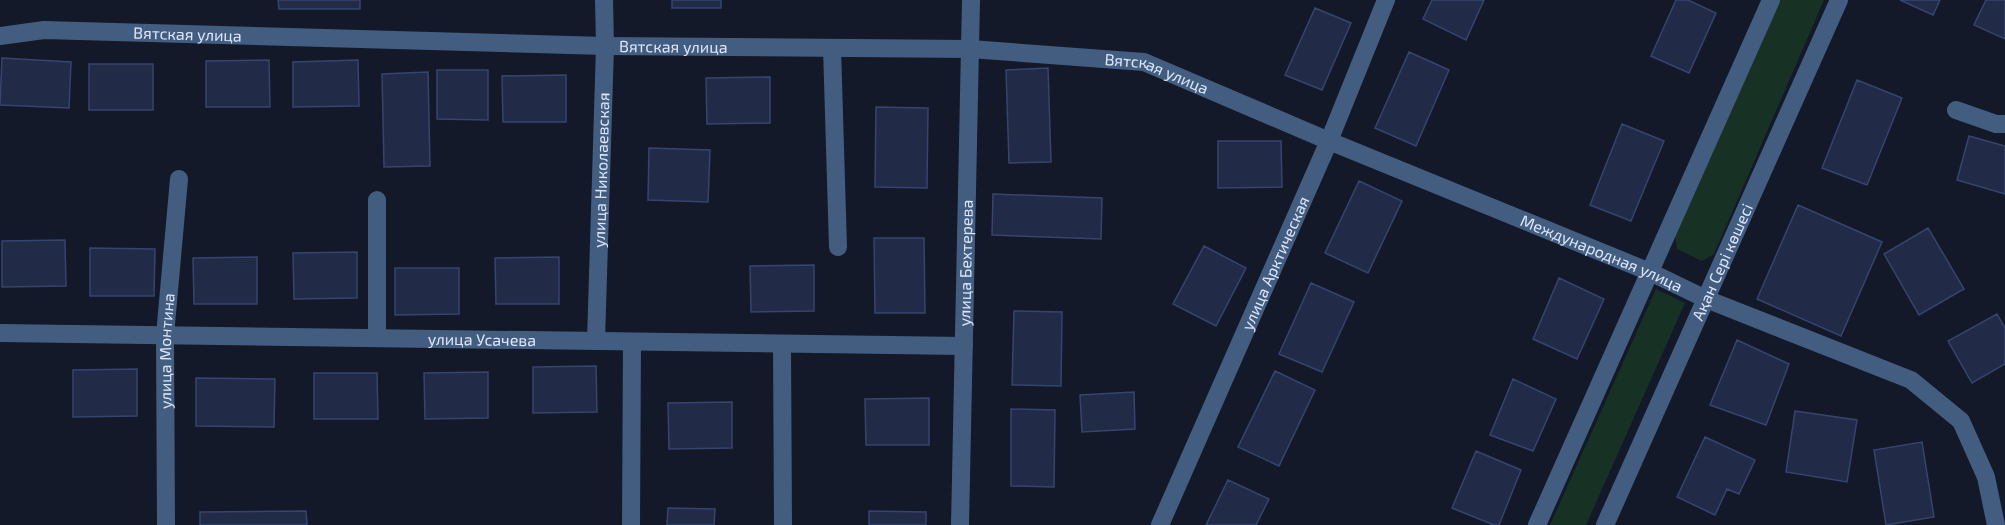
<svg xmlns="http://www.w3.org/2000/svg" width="2005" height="525" font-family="'Exo 2',sans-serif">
  <rect width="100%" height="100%" fill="#131928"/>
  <!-- green -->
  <path fill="#173124" d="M 1778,0 L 1824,0 L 1714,254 L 1702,261 L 1677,249 L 1675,235 Z
    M 1656,289 L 1685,303 L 1586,525 L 1550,525 Z"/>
  <!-- building -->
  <path fill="#212a46" stroke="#364470" stroke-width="1.5" d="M 278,0 L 360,0 L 360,9 L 279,9 Z
    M 672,0 L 721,0 L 721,8 L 672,8 Z
    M 1432,0 L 1484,0 L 1466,40 L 1423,19 Z
    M 1676,0 L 1688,0 L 1716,13 L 1689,73 L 1651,56 Z
    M 1900,0 L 1940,0 L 1933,15 Z
    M 1986,0 L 2005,0 L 2005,39 L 1974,25 Z
    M 1315,8 L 1351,23 L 1322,90 L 1285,75 Z
    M 1409,52 L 1449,70 L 1416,146 L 1375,128 Z
    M 2,58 L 71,62 L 69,108 L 0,105 Z
    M 269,60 L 270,107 L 206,107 L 206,61 Z
    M 358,60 L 359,106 L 293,107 L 293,62 Z
    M 89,64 L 153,64 L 153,110 L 89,110 Z
    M 1048,68 L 1051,162 L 1009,163 L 1006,70 Z
    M 437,70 L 488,70 L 488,120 L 437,119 Z
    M 428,72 L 430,166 L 384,167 L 382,74 Z
    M 566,75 L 566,122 L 503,122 L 502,76 Z
    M 770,77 L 770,123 L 707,124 L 706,78 Z
    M 1857,80 L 1902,98 L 1867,185 L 1822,168 Z
    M 876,107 L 928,108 L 927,188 L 875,187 Z
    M 1622,124 L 1664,141 L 1631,221 L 1590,205 Z
    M 1969,136 L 2005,146 L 2005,194 L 1957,180 Z
    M 1218,141 L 1281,141 L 1282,187 L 1218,188 Z
    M 649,148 L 710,150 L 708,202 L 648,200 Z
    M 1359,181 L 1402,201 L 1368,273 L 1325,253 Z
    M 993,194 L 1102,198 L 1101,239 L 992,235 Z
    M 1798,205 L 1882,242 L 1841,336 L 1757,299 Z
    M 1928,228 L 1964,289 L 1919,315 L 1884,254 Z
    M 874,238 L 924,238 L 925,313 L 875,313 Z
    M 65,240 L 66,286 L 2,287 L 2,241 Z
    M 1204,246 L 1246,268 L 1216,326 L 1173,304 Z
    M 90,248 L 155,249 L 154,296 L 90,296 Z
    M 357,252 L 357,298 L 294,299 L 293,253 Z
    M 257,257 L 257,304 L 194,304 L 193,258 Z
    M 559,257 L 559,304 L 496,304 L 495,258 Z
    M 814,265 L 814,311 L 751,312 L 750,266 Z
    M 395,268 L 459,268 L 459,314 L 395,315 Z
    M 1559,278 L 1604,299 L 1577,359 L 1533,339 Z
    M 1311,283 L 1354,302 L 1322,372 L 1279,354 Z
    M 1014,311 L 1062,312 L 1061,386 L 1012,385 Z
    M 1997,314 L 2005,328 L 2005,364 L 1972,383 L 1948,341 Z
    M 1737,340 L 1789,364 L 1766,425 L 1710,405 Z
    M 596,366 L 597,412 L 533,413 L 533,367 Z
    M 137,369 L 137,416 L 73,417 L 73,370 Z
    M 1275,371 L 1315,390 L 1279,466 L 1238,447 Z
    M 488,372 L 488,418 L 425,419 L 424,373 Z
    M 314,373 L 377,373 L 378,419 L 314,419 Z
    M 196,378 L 275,379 L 274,427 L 196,426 Z
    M 1513,379 L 1556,399 L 1533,451 L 1490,435 Z
    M 1134,392 L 1135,429 L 1082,432 L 1080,395 Z
    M 929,398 L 929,445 L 866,445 L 865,399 Z
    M 732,402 L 732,448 L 669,449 L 668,403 Z
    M 1011,409 L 1055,410 L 1054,487 L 1011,486 Z
    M 1795,411 L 1857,420 L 1847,482 L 1786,472 Z
    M 1705,437 L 1755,460 L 1739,494 L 1727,489 L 1715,515 L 1677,497 Z
    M 1922,442 L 1934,517 L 1886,525 L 1874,450 Z
    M 1476,451 L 1521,470 L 1499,525 L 1494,525 L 1452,508 Z
    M 1228,480 L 1269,499 L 1256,525 L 1206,525 Z
    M 668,508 L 715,509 L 714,525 L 667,525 Z
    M 306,511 L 307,525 L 200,525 L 200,512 Z
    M 869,511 L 926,512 L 926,525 L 869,525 Z"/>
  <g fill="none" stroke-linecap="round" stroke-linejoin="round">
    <!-- minor -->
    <g stroke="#435d81" stroke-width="18">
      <path id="s1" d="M 0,36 L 44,30 L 605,46 L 970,49 L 1144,62 L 1329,141 L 1650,272 L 1706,299 L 1911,380 L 1961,421 L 1986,477 L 1996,525"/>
      <path d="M 832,48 L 838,247"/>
      <path d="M 1956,110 L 1996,124 L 2005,124"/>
      <path id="s2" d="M 0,333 L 964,346"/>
      <path d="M 377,338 L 377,200"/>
      <path id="s3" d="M 596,341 L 605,46 L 604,0"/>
      <path d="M 782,344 L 783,525"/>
      <path id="s4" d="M 166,525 L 165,335 L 179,179"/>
      <path d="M 631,525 L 632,342"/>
      <path id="s5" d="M 960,525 L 971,0"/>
      <path id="s6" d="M 1160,525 L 1329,141 L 1386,0"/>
      <path d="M 1537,525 L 1771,0"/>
      <path id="s7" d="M 1605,525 L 1839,0"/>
    </g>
  </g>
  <g text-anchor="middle" stroke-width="4.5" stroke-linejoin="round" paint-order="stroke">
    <!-- street labels -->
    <g font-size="16" fill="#dde7fb" stroke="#131928">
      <text dy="6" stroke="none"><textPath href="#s1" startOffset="188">Вятская улица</textPath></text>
      <text dy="6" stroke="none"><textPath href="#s1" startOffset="674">Вятская улица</textPath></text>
      <text dy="6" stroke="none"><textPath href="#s1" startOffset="1160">Вятская улица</textPath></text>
      <text dy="6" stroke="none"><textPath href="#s3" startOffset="171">улица Николаевская</textPath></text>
      <text dy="6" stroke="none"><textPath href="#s1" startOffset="1641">Международная улица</textPath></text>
      <text dy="6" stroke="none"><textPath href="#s7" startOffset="288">Ақан Сері көшесі</textPath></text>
      <text dy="6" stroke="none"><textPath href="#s5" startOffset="262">улица Бехтерева</textPath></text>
      <text dy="6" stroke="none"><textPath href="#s6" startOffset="286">улица Арктическая</textPath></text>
      <text dy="6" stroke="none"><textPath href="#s2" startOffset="482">улица Усачева</textPath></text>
      <text dy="6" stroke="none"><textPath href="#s4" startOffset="174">улица Монтина</textPath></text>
    </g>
  </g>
</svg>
